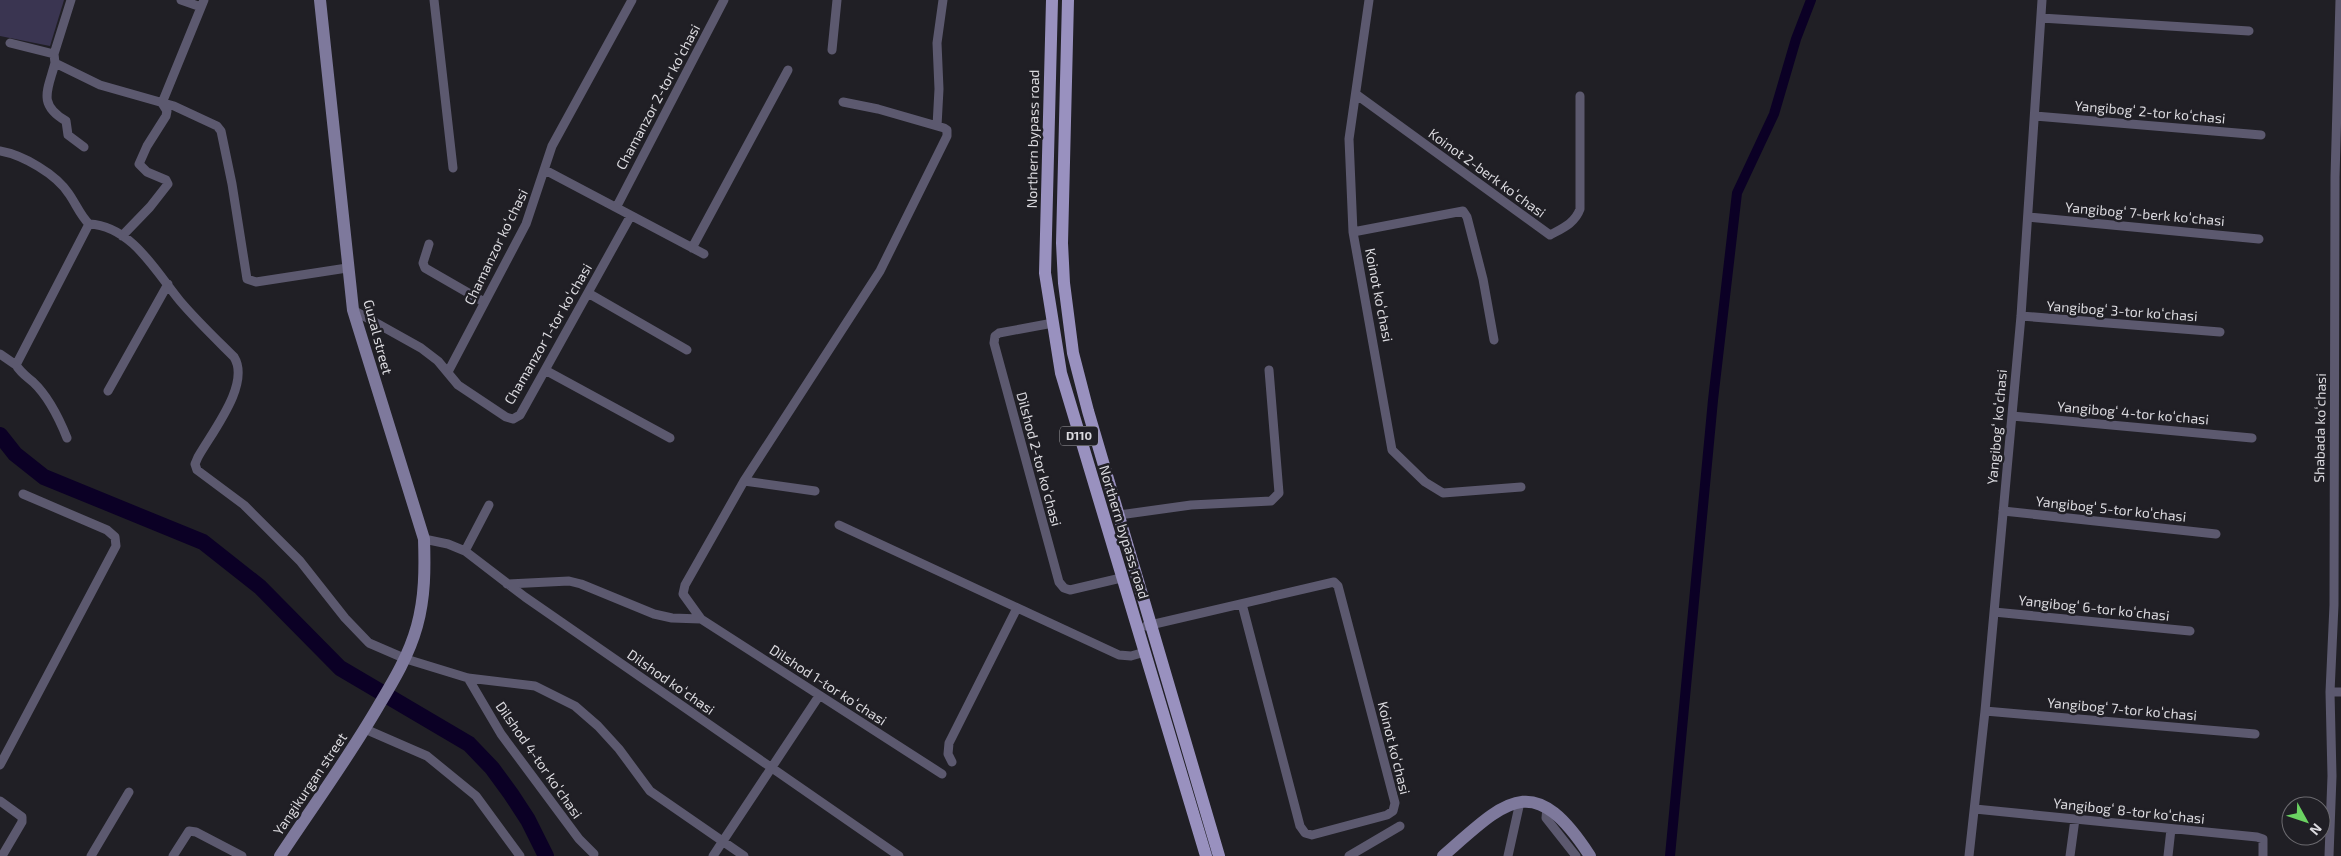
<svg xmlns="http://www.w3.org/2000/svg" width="2341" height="856" font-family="'Exo 2',sans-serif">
  <rect width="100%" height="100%" fill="#201f25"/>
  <!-- green -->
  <path fill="#3a3551" d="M 0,0 L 64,0 L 50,46 L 0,36 Z"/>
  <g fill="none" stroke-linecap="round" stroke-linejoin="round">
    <!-- canal -->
    <path stroke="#0b0025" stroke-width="10" d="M 1670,856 L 1713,400 L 1737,193 L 1774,114 L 1796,39 L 1811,0"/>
    <!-- river -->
    <path stroke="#0b0025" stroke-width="16" d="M 0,435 L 15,454 L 44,477 L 203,542 L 260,587 L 340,668 L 469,744 L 492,768 L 511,794 L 528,820 L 546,856"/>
    <!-- street -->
    <path stroke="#5c596f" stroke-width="9" d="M 71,0 L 54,54 L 55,63 L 100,85 L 174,106 L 217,126 L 221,131 L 232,184 L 247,279 L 256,282 L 347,268
      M 181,0 L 201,7
      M 434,0 L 453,168
      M 1369,0 L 1349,139 L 1353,232 L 1392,450 L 1425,482 L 1443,493 L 1521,487
      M 2041,18 L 2249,31
      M 10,43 L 54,54
      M 832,50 L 837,0
      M 55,63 C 48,90 37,104 66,121 L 68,135 L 84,147
      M 1357,95 L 1550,235 C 1563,228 1575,223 1580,209 L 1580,96
      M 843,102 L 878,109 L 944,128 L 947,130 L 947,136 L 880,271 L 744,481 L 685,585 L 683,594 L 701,619 L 942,774
      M 162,103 L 204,0
      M 2035,116 L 2261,135
      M 937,126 L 939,89 L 937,43 L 943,0
      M 0,151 C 23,155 56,174 69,194 C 76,204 80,215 89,224 C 132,226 156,272 180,301 C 197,321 216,339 234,357 C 251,384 212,432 198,457 L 195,464 L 197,470 L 244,505 L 300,561 L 345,618 L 369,643 L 406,659 L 468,678 L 535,686 L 575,706 L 598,726 L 619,749 L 650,791 L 744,856
      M 545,170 L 704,254
      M 617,206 L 724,0
      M 2028,217 L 2259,239
      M 1353,232 L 1463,211 L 1467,217 L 1483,279 L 1494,340
      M 122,236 L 150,207 L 168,184 L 166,180 L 147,172 L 139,164 L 147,146 L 166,116 L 167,111 L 162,103
      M 429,244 L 423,263 L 425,268 L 484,302
      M 692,248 L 788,70
      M 588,293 L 687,350
      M 353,310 L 421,348 L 438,361 L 458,385 L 506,417 L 513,419 L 520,415 L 630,217
      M 2021,316 L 2220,332
      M 1053,323 L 999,333 L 995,336 L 994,343 L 1059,582 L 1064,588 L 1070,590 L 1121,578
      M 0,354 L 16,365
      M 545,370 L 670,438
      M 448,372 L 526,224 L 552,146 L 632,0
      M 108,391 L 168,284
      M 2012,416 L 2252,438
      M 67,438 C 59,418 49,397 33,382 C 26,376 21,373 16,365 L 89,224
      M 744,481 L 815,491
      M 2003,511 L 2216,534
      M 1119,515 L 1191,505 L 1271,501 L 1279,493 L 1269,370
      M 839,525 L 1119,655 L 1131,656 L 1145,652
      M 424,539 L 448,544 L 465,551 L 525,597 L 899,856
      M 465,551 L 489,505
      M 507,584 L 569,581 L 581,584 L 654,614 L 672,618 L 701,619
      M 1994,612 L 2190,631
      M 1146,626 L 1334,582 L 1338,586 L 1395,803 L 1393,811 L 1387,815 L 1312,835 L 1305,833 L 1300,826 L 1242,604
      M 468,678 L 501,734 L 579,839 L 594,854
      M 2330,692 L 2341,692
      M 1985,711 L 2255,734
      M 365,729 L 427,756 L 476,796 L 520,856
      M 952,762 L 948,754 L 949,743 L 1017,608
      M 0,765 L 116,546 L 115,537 L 107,530 L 23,494
      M 0,801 L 22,817 L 22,822 L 2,856
      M 1547,807 L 1546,818 L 1576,856
      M 1975,809 L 2257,837 L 2263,839 L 2263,856
      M 91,856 L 129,792
      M 173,856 L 189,831 L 196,832 L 242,856
      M 713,856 L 819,696
      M 1349,856 L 1400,826
      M 1508,856 L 1520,802
      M 1969,856 L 1985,711 L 2021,316 L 2042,0
      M 2070,856 L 2075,819
      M 2168,856 L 2171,829
      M 2329,856 L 2332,776 L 2330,692 L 2334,605 L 2335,177 L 2340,0"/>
    <!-- secondary -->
    <path stroke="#7e799c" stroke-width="12" d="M 280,856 C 313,806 349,757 379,705 C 394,680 409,655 417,626 C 425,597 425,569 424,539 L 353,310 L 320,0
      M 1443,856 C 1506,801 1533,768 1590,856"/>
    <!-- primary -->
    <path stroke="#9991bf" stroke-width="12" d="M 1052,0 L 1045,273 L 1061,373 L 1206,856
      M 1068,0 L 1062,243 L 1064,283 L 1073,353 L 1088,411 L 1219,856"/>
  </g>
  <g text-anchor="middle" stroke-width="5" stroke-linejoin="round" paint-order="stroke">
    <!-- shield labels -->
    <rect fill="#201f25" stroke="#a3a2a7" stroke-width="1" x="1060" y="426.5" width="38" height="19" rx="4"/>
    <g font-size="12" font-weight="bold" fill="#dbdadf">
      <text x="1079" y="440">D110</text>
    </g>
    <!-- street labels -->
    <g font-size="14" fill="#dbdadf" stroke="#201f25">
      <text transform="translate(658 97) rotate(-62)" y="5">Chamanzor 2-tor koʻchasi</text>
      <text transform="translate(2150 112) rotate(5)" y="5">Yangibogʻ 2-tor koʻchasi</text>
      <text transform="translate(1033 139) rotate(-89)" y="5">Northern bypass road</text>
      <text transform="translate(1487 173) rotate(36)" y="5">Koinot 2-berk koʻchasi</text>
      <text transform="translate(2145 214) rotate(5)" y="5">Yangibogʻ 7-berk koʻchasi</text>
      <text transform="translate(496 247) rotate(-64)" y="5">Chamanzor koʻchasi</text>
      <text transform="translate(1379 295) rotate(79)" y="5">Koinot koʻchasi</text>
      <text transform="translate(2122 311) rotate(4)" y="5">Yangibogʻ 3-tor koʻchasi</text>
      <text transform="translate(548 334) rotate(-60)" y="5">Chamanzor 1-tor koʻchasi</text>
      <text transform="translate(378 337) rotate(75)" y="5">Guzal street</text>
      <text transform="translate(2133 413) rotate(5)" y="5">Yangibogʻ 4-tor koʻchasi</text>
      <text transform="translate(1997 427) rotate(-85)" y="5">Yangibogʻ koʻchasi</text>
      <text transform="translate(2320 428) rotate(-89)" y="5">Shabada koʻchasi</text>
      <text transform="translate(1039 459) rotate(75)" y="5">Dilshod 2-tor koʻchasi</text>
      <text transform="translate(2111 509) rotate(6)" y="5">Yangibogʻ 5-tor koʻchasi</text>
      <text transform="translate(1124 532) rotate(73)" y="5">Northern bypass road</text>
      <text transform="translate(2094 608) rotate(6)" y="5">Yangibogʻ 6-tor koʻchasi</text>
      <text transform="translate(671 682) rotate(35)" y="5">Dilshod koʻchasi</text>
      <text transform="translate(828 685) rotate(33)" y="5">Dilshod 1-tor koʻchasi</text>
      <text transform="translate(2122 709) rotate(5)" y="5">Yangibogʻ 7-tor koʻchasi</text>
      <text transform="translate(1394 748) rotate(76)" y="5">Koinot koʻchasi</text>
      <text transform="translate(539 760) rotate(55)" y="5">Dilshod 4-tor koʻchasi</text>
      <text transform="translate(310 784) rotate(-56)" y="5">Yangikurgan street</text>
      <text transform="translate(2129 811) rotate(6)" y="5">Yangibogʻ 8-tor koʻchasi</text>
    </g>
  </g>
  <!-- north arrow -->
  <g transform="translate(2306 821) rotate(130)"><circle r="24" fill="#201f25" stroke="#6b6a6f"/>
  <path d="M0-4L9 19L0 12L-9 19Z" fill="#6bd362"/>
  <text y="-8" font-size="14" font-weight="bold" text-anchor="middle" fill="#dbdadf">N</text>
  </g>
</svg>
